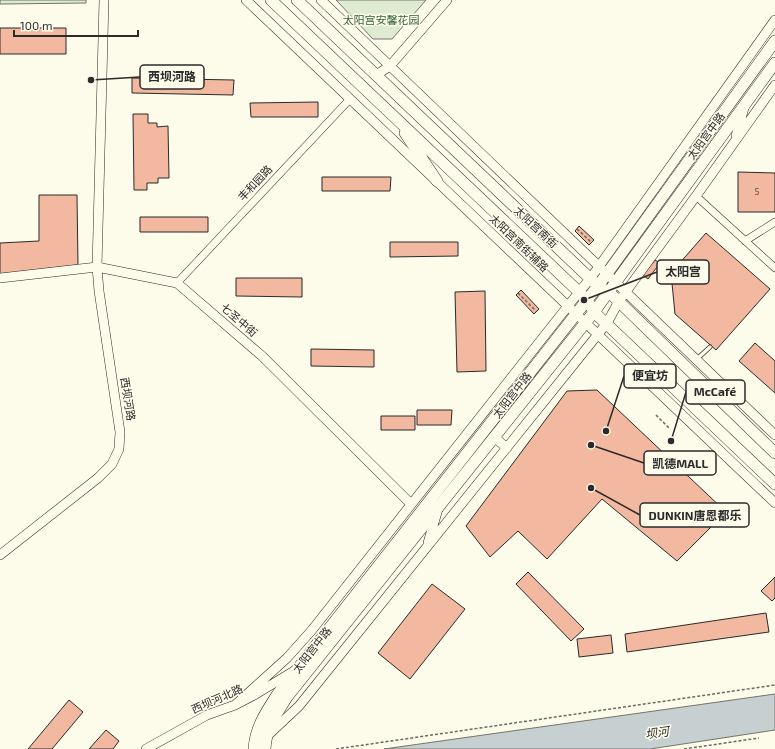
<svg xmlns="http://www.w3.org/2000/svg" width="775" height="749" font-family="'Exo 2','Noto Sans SC',sans-serif">
  <rect width="100%" height="100%" fill="#fdfbea"/>
  <!-- green -->
  <path fill="#deebd1" stroke="#74746e" d="M 0,0 L 86,0 L 86,3 L 0,4 Z
    M 336,0 L 426,0 L 392,39 L 373,39 Z"/>
  <!-- water -->
  <path fill="#c7d0d0" stroke="#74746e" d="M 775,694 L 775,730 L 650,749 L 384,749 Z"/>
  <!-- building -->
  <path fill="#f2b8a0" stroke="#2b2b2b" d="M 0,28 L 66,28 L 66,54 L 0,54 Z
    M 132,78 L 234,80 L 233,95 L 132,93 Z
    M 318,102 L 318,117 L 251,117 L 250,103 Z
    M 133,114 L 148,114 L 148,123 L 157,123 L 157,127 L 168,126 L 169,178 L 158,178 L 158,183 L 147,183 L 147,190 L 134,190 Z
    M 738,172 L 775,173 L 775,212 L 738,212 Z
    M 322,177 L 391,177 L 390,191 L 322,191 Z
    M 39,195 L 77,195 L 78,265 L 0,274 L 0,243 L 39,241 Z
    M 140,217 L 208,217 L 208,232 L 140,232 Z
    M 579,226 L 594,240 L 589,245 L 575,231 Z
    M 706,233 L 770,289 L 716,350 L 675,314 L 671,273 Z
    M 390,242 L 458,242 L 458,256 L 390,257 Z
    M 655,260 L 660,263 L 648,279 L 643,275 Z
    M 236,278 L 302,278 L 302,297 L 236,296 Z
    M 521,290 L 539,309 L 534,314 L 516,295 Z
    M 485,291 L 486,371 L 457,372 L 455,292 Z
    M 755,343 L 775,361 L 775,393 L 739,361 Z
    M 311,349 L 374,350 L 374,367 L 311,366 Z
    M 597,390 L 726,512 L 677,561 L 602,499 L 547,559 L 518,531 L 490,557 L 466,526 L 567,391 Z
    M 417,410 L 452,410 L 451,425 L 417,425 Z
    M 381,416 L 415,416 L 415,430 L 381,430 Z
    M 528,572 L 584,629 L 571,641 L 516,584 Z
    M 775,577 L 775,598 L 772,601 L 761,591 Z
    M 432,584 L 465,609 L 410,679 L 378,653 Z
    M 766,613 L 769,632 L 627,652 L 625,634 Z
    M 611,635 L 613,653 L 579,657 L 577,639 Z
    M 69,700 L 83,712 L 52,749 L 28,749 Z
    M 106,730 L 119,741 L 113,749 L 89,749 Z"/>
  <g fill="none" stroke-linecap="round" stroke-linejoin="round">
    <defs>
      <path id="service" d="M 697,359 L 710,347"/>
      <path id="minor" d="M 696,196 L 775,268
        M 745,241 L 775,222
        M 177,283 L 350,99"/>
      <path id="tertiary" d="M 246,0 L 775,503
        M 321,0 L 775,435
        M 376,75 L 390,66 L 447,0
        M 736,136 L 744,108
        M 0,278 L 97,267 L 177,283 L 262,356 L 411,504
        M 494,437 L 507,448
        M 428,543 L 438,509
        M 0,555 L 98,478 L 112,464 L 119,449 L 120,432 L 99,291 L 97,267 L 104,0
        M 235,705 L 287,658 L 312,630 L 579,292 L 590,279 L 775,20
        M 267,736 L 299,706 L 607,323 L 619,301 L 696,196 L 775,85
        M 146,749 L 207,715 L 235,705 L 256,694 L 294,671"/>
      <path id="secondary" d="M 271,0 L 579,292 L 587,300 L 594,312 L 775,484
        M 297,0 L 598,286 L 609,292 L 775,453
        M 405,133 L 437,181
        M 254,749 C 255,728 266,712 277,695 L 598,286 L 775,41
        M 265,749 C 266,728 276,715 287,697 L 594,312 L 775,63"/>
    </defs>
    <!-- service casing -->
    <use href="#service" stroke="#2b2b2b" stroke-width="5"/>
    <!-- minor casing -->
    <use href="#minor" stroke="#2b2b2b" stroke-width="8"/>
    <!-- tertiary casing -->
    <use href="#tertiary" stroke="#2b2b2b" stroke-width="10"/>
    <!-- secondary casing -->
    <use href="#secondary" stroke="#2b2b2b" stroke-width="12"/>
    <!-- path -->
    <path stroke="#6a6964" stroke-width="1.5" stroke-dasharray="3 2" stroke-linecap="butt" d="M 577,229 L 591,242
      M 518,293 L 536,311
      M 656,415 L 669,428
      M 336,749 L 775,685
      M 684,749 L 759,738"/>
    <!-- service -->
    <use href="#service" stroke="#fdfbea" stroke-width="3.5"/>
    <!-- minor -->
    <use href="#minor" stroke="#fdfbea" stroke-width="7"/>
    <!-- tertiary -->
    <use href="#tertiary" stroke="#fdfbea" stroke-width="9"/>
    <!-- secondary -->
    <use href="#secondary" stroke="#fdfbea" stroke-width="11"/>
  </g>
  <g text-anchor="middle" stroke-width="3" stroke-linejoin="round" paint-order="stroke">
    <!-- number labels -->
    <g font-size="9" fill="#5d4e48">
      <text x="757" y="195">5</text>
    </g>
    <!-- park labels -->
    <g font-size="11" fill="#34623c" stroke="#fdfbea">
      <text x="381" y="24">太阳宫安馨花园</text>
    </g>
    <!-- street labels -->
    <g font-size="11" fill="#2b2b2b" stroke="#fdfbea">
      <text transform="translate(706 136) rotate(-54)" y="4">太阳宫中路</text>
      <text transform="translate(255 183) rotate(-47)" y="4">丰和园路</text>
      <text transform="translate(536 227) rotate(43)" y="4">太阳宫南街</text>
      <text transform="translate(519 243) rotate(44)" y="4">太阳宫南街辅路</text>
      <text transform="translate(239 320) rotate(41)" y="4">七圣中街</text>
      <text transform="translate(512 395) rotate(-52)" y="4">太阳宫中路</text>
      <text transform="translate(128 399) rotate(81)" y="4">西坝河路</text>
      <text transform="translate(312 650) rotate(-52)" y="4">太阳宫中路</text>
      <text transform="translate(217 699) rotate(-24)" y="4">西坝河北路</text>
    </g>
    <!-- water labels -->
    <g font-size="12" font-style="italic" fill="#2b2b2b" stroke="#fdfbea">
      <text transform="translate(657 733) rotate(-8)" y="4">坝河</text>
    </g>
  </g>
  <!-- callouts -->
  <path fill="none" stroke="#2b2b2b" stroke-width="1.5" d="M91 80L140 77M584 300L657 272M606 431L624 376M671 441L686 392M591 445L644 463M591 488L640 515"/>
  <g fill="#2b2b2b" stroke="#fdfbea" stroke-width="1.5">
    <circle cx="91" cy="80" r="4"/>
    <circle cx="584" cy="300" r="4"/>
    <circle cx="606" cy="431" r="4"/>
    <circle cx="671" cy="441" r="4"/>
    <circle cx="591" cy="445" r="4"/>
    <circle cx="591" cy="488" r="4"/>
  </g>
  <g fill="#fdfbea" stroke="#2b2b2b" stroke-width="1.5">
    <rect x="140" y="65" width="64" height="24" rx="4"/>
    <rect x="657" y="260" width="52" height="24" rx="4"/>
    <rect x="624" y="364" width="52" height="24" rx="4"/>
    <rect x="686" y="380" width="59" height="24" rx="4"/>
    <rect x="644" y="451" width="72" height="24" rx="4"/>
    <rect x="640" y="503" width="109" height="24" rx="4"/>
  </g>
  <g font-size="12" text-anchor="middle" font-weight="bold" fill="#2b2b2b">
    <text x="172" y="81">西坝河路</text>
    <text x="683" y="276">太阳宫</text>
    <text x="650" y="380">便宜坊</text>
    <text x="715" y="396">McCafé</text>
    <text x="680" y="468">凯德MALL</text>
    <text x="695" y="520">DUNKIN唐恩都乐</text>
  </g>
  <!-- scale -->
  <path d="M14 30v6h124v-6" fill="none" stroke="#2b2b2b" stroke-width="2"/>
  <text x="20" y="30" font-size="12" fill="#2b2b2b" stroke="#fdfbea" stroke-width="3" paint-order="stroke">100 m</text>
</svg>
